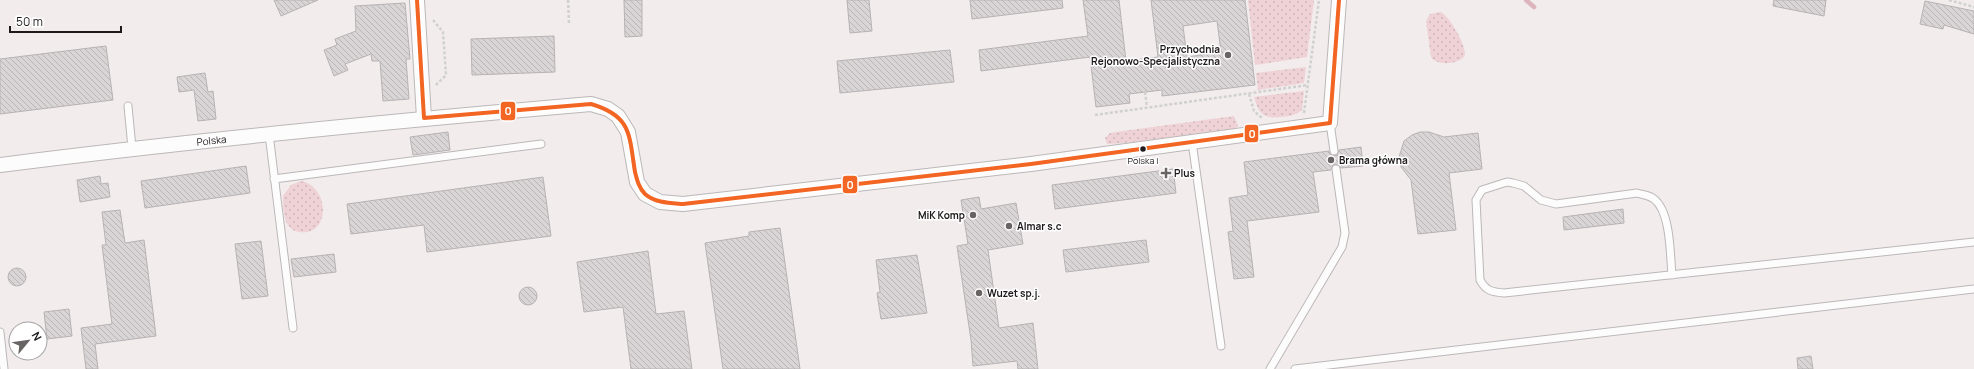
<svg xmlns="http://www.w3.org/2000/svg" width="1974" height="369" font-family="Manrope,sans-serif">
  <defs>
    <pattern id="grass-dots" width="8" height="8" patternUnits="userSpaceOnUse"><rect width="8" height="8" fill="#efd2d6"/><path d="M2 2h.1M6 6h.1" fill="none" stroke="#ccb4b7" stroke-width="1.8" stroke-linecap="round"/></pattern>
    <pattern id="building-back-hatch" width="6" height="6" patternUnits="userSpaceOnUse"><rect width="6" height="6" fill="#d9d4d5"/><path d="M-1 5l2 2M0 0l6 6M5-1l2 2" fill="none" stroke="#bab5b6"/></pattern>
  </defs>
  <rect width="100%" height="100%" fill="#f2eced"/>
  <!-- grass -->
  <path fill="url(#grass-dots)" d="M 1248,0 L 1314,0 L 1307,57 L 1255,65 Z
    M 1441,12 C 1450,17 1466,45 1465,55 C 1460,65 1436,66 1431,57 L 1426,21 L 1430,14 Z
    M 1306,67 L 1304,83 L 1258,90 L 1256,73 Z
    M 1304,91 L 1302,110 C 1295,116 1290,116 1281,117 C 1263,119 1259,114 1254,97 Z
    M 1234,116 L 1238,125 L 1236,129 L 1231,130 L 1124,143 L 1107,144 L 1105,138 L 1110,133 L 1123,131 Z
    M 301,181 C 330,186 331,237 299,232 C 293,231 288,227 286,221 C 283,214 283,204 283,196 L 291,185 Z"/>
  <g fill="none" stroke-linecap="round" stroke-linejoin="round">
    <!-- stream -->
    <path stroke="#dbb5bb" stroke-width="4.5" d="M 1526,0 L 1534,7"/>
  </g>
  <!-- building -->
  <path fill="url(#building-back-hatch)" stroke="#b7b2b3" fill-rule="evenodd" d="M 274,0 L 318,0 L 281,16 Z
    M 624,0 L 642,0 L 642,36 L 625,37 Z
    M 847,0 L 869,0 L 872,31 L 850,33 Z
    M 970,0 L 1062,0 L 1063,8 L 972,19 Z
    M 1083,0 L 1119,0 L 1126,61 L 1158,57 L 1151,0 L 1245,0 L 1255,85 L 1162,96 L 1162,90 L 1129,94 L 1130,103 L 1096,107 L 1090,57 L 981,71 L 979,50 L 1088,36 ZM 1217,21 L 1221,52 L 1187,57 L 1183,26 Z
    M 1774,0 L 1826,0 L 1824,16 L 1773,6 Z
    M 1925,1 L 1974,11 L 1974,34 L 1944,25 L 1943,29 L 1920,24 Z
    M 405,3 L 410,59 L 406,59 L 409,99 L 383,101 L 380,61 L 372,61 L 371,54 L 345,64 L 348,70 L 334,76 L 324,50 L 337,45 L 335,39 L 356,31 L 355,6 Z
    M 554,36 L 555,72 L 472,75 L 471,39 Z
    M 106,46 L 113,100 L 0,114 L 0,59 Z
    M 950,50 L 954,82 L 840,93 L 837,61 Z
    M 205,73 L 208,92 L 213,91 L 216,119 L 198,121 L 194,90 L 179,92 L 177,77 Z
    M 448,132 L 450,150 L 413,155 L 410,137 Z
    M 1420,132 L 1429,132 L 1444,137 L 1478,133 L 1482,169 L 1449,173 L 1456,230 L 1418,234 L 1411,180 L 1401,167 L 1399,157 L 1404,141 L 1412,135 Z
    M 1361,147 L 1363,166 L 1341,168 L 1336,164 L 1333,165 L 1331,170 L 1313,172 L 1319,212 L 1247,221 L 1254,277 L 1234,279 L 1228,232 L 1233,231 L 1229,198 L 1248,195 L 1244,162 L 1329,151 L 1330,154 L 1334,156 L 1337,155 L 1339,150 Z
    M 246,166 L 250,193 L 145,208 L 141,181 Z
    M 1173,169 L 1176,193 L 1055,209 L 1052,185 Z
    M 100,176 L 101,184 L 108,183 L 110,197 L 80,202 L 77,180 Z
    M 543,177 L 551,236 L 427,252 L 424,225 L 351,234 L 347,204 Z
    M 979,197 L 981,209 L 1016,203 L 1023,244 L 988,250 L 999,328 L 1033,323 L 1038,369 L 1018,369 L 1017,361 L 973,366 L 971,340 L 957,246 L 968,244 L 961,200 Z
    M 1623,209 L 1624,223 L 1564,230 L 1563,217 Z
    M 120,210 L 125,243 L 144,240 L 156,336 L 95,344 L 98,369 L 86,369 L 81,328 L 112,324 L 102,245 L 106,245 L 102,212 Z
    M 780,228 L 800,369 L 723,369 L 705,243 L 749,236 L 749,232 Z
    M 1146,240 L 1149,262 L 1066,272 L 1063,250 Z
    M 261,241 L 268,296 L 242,299 L 235,244 Z
    M 648,251 L 656,314 L 684,311 L 692,369 L 631,369 L 623,307 L 584,312 L 577,262 Z
    M 334,254 L 336,272 L 294,277 L 291,259 Z
    M 917,255 L 927,313 L 881,319 L 877,293 L 880,292 L 876,260 Z
    M8 277a9 9 0 1 1 18 0a9 9 0 1 1-18 0Z
    M519 296a9 9 0 1 1 18 0a9 9 0 1 1-18 0Z
    M 69,309 L 72,336 L 47,339 L 44,312 Z
    M 1811,356 L 1813,369 L 1798,369 L 1797,358 Z"/>
  <g fill="none" stroke-linecap="round" stroke-linejoin="round">
    <defs>
      <path id="lane" d="M 128,106 L 132,148
        M 1330,123 L 1334,151
        M 269,134 L 293,328
        M 1192,142 L 1221,346
        M 274,179 L 541,144
        M 1672,275 C 1670,255 1671,212 1654,199 C 1649,195 1643,195 1637,193 L 1556,204 L 1541,200 L 1524,186 L 1513,183 L 1507,182 L 1482,190 L 1476,200 L 1480,280 C 1486,291 1492,292 1504,293 L 1974,242
        M 0,332 L 4,369
        M 1270,369 L 1342,247 L 1345,233 L 1336,169
        M 1295,369 L 1974,289"/>
      <g id="street">
        <path d="M 417,0 L 424,118"/>
        <path id="s1" d="M 0,165 C 196,140 393,121 591,104 L 608,109 L 618,116 L 628,132 L 637,182 L 645,194 L 660,202 L 683,204 L 1031,164 L 1330,123 L 1339,0"/>
      </g>
    </defs>
    <!-- lane casing -->
    <use href="#lane" stroke="#bcb7b8" stroke-width="9"/>
    <!-- street casing -->
    <use href="#street" stroke="#bcb7b8" stroke-width="16"/>
    <!-- path -->
    <path stroke="#d1d0d0" stroke-width="2.5" stroke-dasharray="3 2" stroke-linecap="butt" d="M 568,0 L 569,23
      M 1949,0 L 1974,7
      M 433,20 L 443,32 L 446,75 L 436,85
      M 1145,92 L 1147,107
      M 1249,94 L 1254,111 L 1262,118
      M 1304,113 L 1319,0
      M 1095,115 L 1308,85"/>
    <!-- lane -->
    <use href="#lane" stroke="#fdfcfc" stroke-width="7"/>
    <!-- street -->
    <use href="#street" stroke="#fdfcfc" stroke-width="14"/>
    <defs>
      <path id="bus-1" d="M 417,0 L 424,118 L 591,104 C 632,116 629,135 635,172 C 637,180 639,188 645,194 C 655,203 670,203 683,204 L 1031,164 L 1330,123 L 1339,0"/>
    </defs>
    <!-- bus-1 casing -->
    <use href="#bus-1" stroke="#fff" stroke-width="7"/>
    <!-- bus-1 -->
    <use href="#bus-1" stroke="#f26522" stroke-width="4"/>
  </g>
  <!-- markers -->
  <g fill="#686464" stroke="#fff" stroke-width="1.5">
    <circle cx="1228" cy="55" r="4"/>
    <circle cx="1331" cy="160" r="4"/>
    <path d="M1164 167h4v4h4v4h-4v4h-4v-4h-4v-4h4z"/>
    <circle cx="973" cy="215" r="4"/>
    <circle cx="1009" cy="226" r="4"/>
    <circle cx="979" cy="293" r="4"/>
  </g>
  <circle fill="#1e1a1b" stroke="#fff" stroke-width="1.5" cx="1143" cy="149" r="3.5"/>
  <g text-anchor="middle" stroke-width="3" stroke-linejoin="round" paint-order="stroke">
    <!-- bus labels -->
    <g font-size="9" fill="#1e1a1b" stroke="#fff">
      <text x="1143" y="164">Polska I</text>
    </g>
    <!-- poi labels -->
    <g font-size="10" font-weight="bold" fill="#1e1a1b" stroke="#fff" text-anchor="start">
      <text x="1220" y="53" text-anchor="end">Przychodnia<tspan x="1220" dy="12">Rejonowo-Specjalistyczna</tspan></text>
      <text x="1339" y="164">Brama główna</text>
      <text x="1174" y="177">Plus</text>
      <text x="965" y="219" text-anchor="end">MiK Komp</text>
      <text x="1017" y="230">Almar s.c</text>
      <text x="987" y="297">Wuzet sp.j.</text>
    </g>
    <!-- street labels -->
    <g font-size="10" fill="#1e1a1b" stroke="#fff">
      <text dy="4" stroke="none"><textPath href="#s1" startOffset="213">Polska</textPath></text>
    </g>
  </g>
  <g stroke="#fff" stroke-width="1.5">
    <rect x="500" y="101" width="16" height="20" rx="4" fill="#f26522"/>
    <rect x="1244" y="124" width="15" height="19" rx="4" fill="#f26522"/>
    <rect x="842" y="175" width="16" height="19" rx="4" fill="#f26522"/>
  </g>
  <g font-size="11" text-anchor="middle" font-weight="bold" fill="#fff">
    <text x="508" y="115">0</text>
    <text x="1252" y="138">0</text>
    <text x="850" y="189">0</text>
  </g>
  <!-- north arrow -->
  <g transform="translate(28 341) rotate(61)"><circle r="19" fill="#ffffff" stroke="#a5a3a4"/>
  <path d="M0-3L7 15L0 10L-7 15Z" fill="#686464"/>
  <text y="-6" font-size="11" font-weight="bold" text-anchor="middle" fill="#1e1a1b">N</text>
  </g>
  <!-- scale -->
  <path d="M10 26v6h111v-6" fill="none" stroke="#1e1a1b" stroke-width="2"/>
  <text x="16" y="26" font-size="12" fill="#1e1a1b" stroke="#ffffff" stroke-width="3" paint-order="stroke">50 m</text>
</svg>
